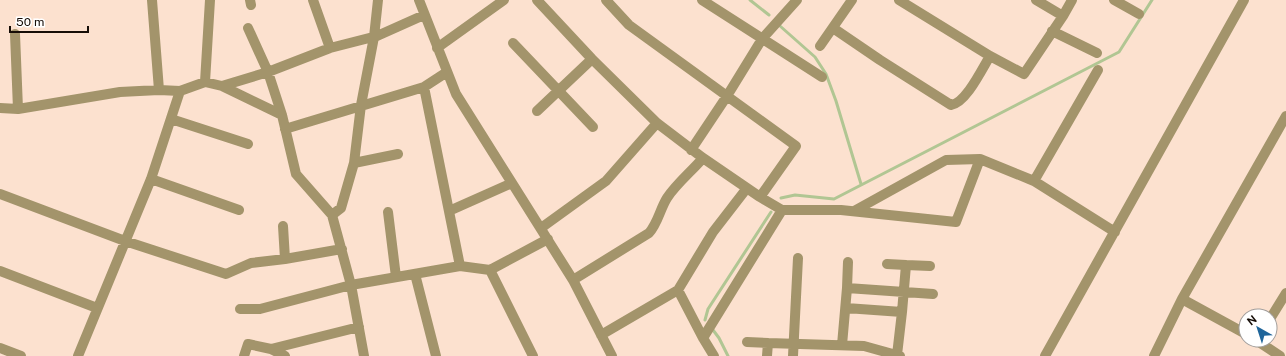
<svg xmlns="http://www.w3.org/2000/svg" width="1286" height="356" font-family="'Public Sans',sans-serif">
  <rect width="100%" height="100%" fill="#fce1cf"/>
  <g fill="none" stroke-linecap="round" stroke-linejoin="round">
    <!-- stream -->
    <path stroke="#b1c693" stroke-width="3" d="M 750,0 L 769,15
      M 780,26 L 815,57 L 826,74 L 836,101 L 861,184
      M 781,198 L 795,195 L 834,199 L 1119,52 L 1152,0
      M 705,320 L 708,309 L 771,212
      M 713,330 L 719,338 L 728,356"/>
    <!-- minor -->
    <path stroke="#a3946b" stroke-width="10" d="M 152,0 L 159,90
      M 250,0 L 251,5
      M 313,0 L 330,48
      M 419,0 L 456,94 L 573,280 L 612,356
      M 537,0 L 592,59 L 657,123 L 703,158 L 760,197 L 782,210
      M 606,0 L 629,25 L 796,146 L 760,197
      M 702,0 L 822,77
      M 899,0 L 990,56 L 1024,74 L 1063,16 L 1072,0
      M 1036,0 L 1063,16
      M 1114,0 L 1139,14
      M 248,28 L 268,72 L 282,115 L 296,174 L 332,215 L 351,285 L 364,356
      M 833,28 L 880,60 L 951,105 C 966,103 982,69 990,56
      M 1052,31 L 1097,53
      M 15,34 L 18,109
      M 513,43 L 593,127
      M 820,46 L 852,0
      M 437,48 L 504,0
      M 205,82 L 210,0
      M 222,86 L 282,115
      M 424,87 L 460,266
      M 0,108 L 18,109 L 120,92 L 159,90 L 180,91 L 205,82 L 222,86 L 268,72 L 330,48 L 377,36 L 424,15
      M 537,111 L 592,59
      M 171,119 L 248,144
      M 285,129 L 424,87 L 447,72
      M 691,150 L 727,96 L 762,39 L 797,0
      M 354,163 L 398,154
      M 151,179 L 239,210
      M 1034,181 L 1098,70
      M 0,194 L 125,241 L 226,274 L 251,263 L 285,259 L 342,249
      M 449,211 L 512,183
      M 854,211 L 946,160 L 980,159 L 1034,181 L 1115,232
      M 388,212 L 396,277
      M 332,215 L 341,208 L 354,163 L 361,105 L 374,37 L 378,0
      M 283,226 L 285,259
      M 541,228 L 606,181 L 657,123
      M 887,264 L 906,265 L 902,312
      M 906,265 L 930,266
      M 490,270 L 533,356
      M 0,271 L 97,308
      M 415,274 L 436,356
      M 573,280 L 649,233 C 658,223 660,209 667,198 C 676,184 692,171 703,158
      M 847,288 L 848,262
      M 678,290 L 703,338 L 714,356
      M 1182,299 L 1246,334
      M 846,308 L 902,312 L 897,355
      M 240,309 L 260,309 L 351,285 L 460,266 L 490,270 L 548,239
      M 1270,319 L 1286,293
      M 601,335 L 678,290 L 713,232 L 747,188
      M 703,338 L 782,210 L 841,210 L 956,222 L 980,159
      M 1256,340 L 1280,356
      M 747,342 L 768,343
      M 842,345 L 847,288 L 933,294
      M 0,348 L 21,356
      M 271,349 L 359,327
      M 78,356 L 151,179 L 180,91
      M 244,356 L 248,344 L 271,349 L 285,356
      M 767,356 L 768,343 L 864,346 L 900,356
      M 793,356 L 798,258
      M 1045,356 L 1244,0
      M 1154,356 L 1182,299 L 1286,116"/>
  </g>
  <!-- north arrow -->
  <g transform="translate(1258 328) rotate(321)"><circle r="19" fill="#ffffff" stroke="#a29e9c"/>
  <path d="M0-3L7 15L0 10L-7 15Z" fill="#1f659a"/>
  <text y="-6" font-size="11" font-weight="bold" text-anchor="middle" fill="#160d07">N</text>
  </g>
  <!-- scale -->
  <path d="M10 26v6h78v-6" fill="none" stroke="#160d07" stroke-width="2"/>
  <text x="16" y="26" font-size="12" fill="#160d07" stroke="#ffffff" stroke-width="3" paint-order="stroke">50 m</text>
</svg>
